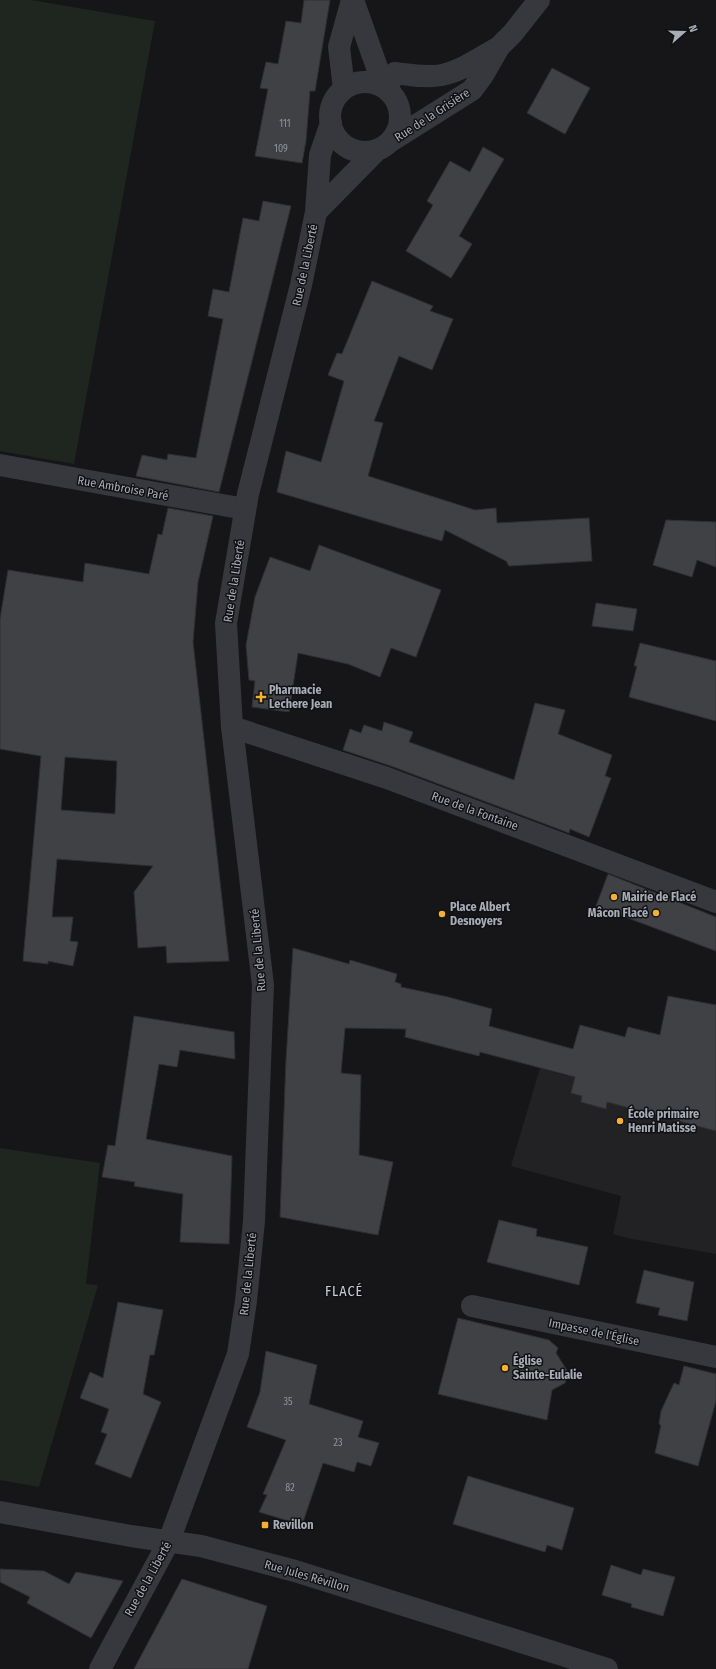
<svg xmlns="http://www.w3.org/2000/svg" width="716" height="1669" font-family="'Fira Sans Condensed',sans-serif">
  <rect width="100%" height="100%" fill="#161618"/>
  <!-- built -->
  <path fill="#222225" d="M 668,996 L 707,1004 L 716,1060 L 716,1254 L 627,1238 L 613,1234 L 621,1196 L 511,1166 L 540,1068 L 567,1076 L 580,1025 L 625,1037 L 628,1027 L 649,1032 L 648,1036 L 659,1039 Z"/>
  <!-- green -->
  <path fill="#1e261f" d="M 0,0 L 31,0 L 155,21 L 74,464 L 0,451 Z
    M 0,1148 L 100,1163 L 86,1284 L 98,1285 L 39,1487 L 0,1480 Z"/>
  <!-- building -->
  <path fill="#404145" stroke="#303034" fill-rule="evenodd" d="M 304,0 L 330,0 L 315,91 L 310,91 L 306,141 L 302,163 L 255,156 L 268,89 L 260,88 L 266,62 L 278,64 L 286,21 L 301,23 Z
    M 552,68 L 590,88 L 565,134 L 527,113 Z
    M 483,147 L 504,159 L 459,236 L 472,244 L 451,278 L 406,251 L 433,205 L 427,201 L 450,161 L 470,172 Z
    M 263,201 L 291,206 L 219,492 L 136,476 L 142,455 L 167,460 L 168,454 L 196,458 L 223,319 L 208,316 L 213,289 L 229,292 L 243,218 L 259,221 Z
    M 372,281 L 433,306 L 430,311 L 453,319 L 432,370 L 399,356 L 374,421 L 383,423 L 368,476 L 475,510 L 496,508 L 497,523 L 589,518 L 592,561 L 509,566 L 506,561 L 445,530 L 442,541 L 277,492 L 286,451 L 321,462 L 344,381 L 328,375 L 337,353 L 342,354 Z
    M 168,508 L 213,516 L 198,582 L 193,642 L 229,961 L 167,963 L 166,946 L 138,948 L 134,892 L 153,866 L 57,859 L 52,917 L 73,917 L 70,941 L 78,942 L 73,966 L 48,961 L 48,964 L 23,961 L 41,756 L 0,749 L 0,619 L 8,570 L 83,582 L 85,563 L 149,574 L 158,534 L 162,535 ZM 65,757 L 117,761 L 115,814 L 61,810 Z
    M 666,520 L 716,522 L 716,567 L 697,560 L 692,577 L 653,565 Z
    M 319,545 L 441,590 L 416,657 L 391,648 L 380,677 L 348,664 L 298,653 L 289,712 L 252,707 L 255,681 L 249,680 L 246,645 L 255,597 L 270,557 L 310,571 Z
    M 596,603 L 637,609 L 633,631 L 592,626 Z
    M 640,643 L 716,661 L 716,721 L 629,697 L 637,666 L 634,666 Z
    M 535,703 L 565,710 L 558,734 L 612,755 L 605,776 L 611,778 L 589,837 L 570,829 L 569,833 L 391,766 L 343,750 L 350,729 L 361,733 L 364,725 L 382,731 L 384,722 L 413,732 L 409,742 L 514,780 Z
    M 608,874 L 716,917 L 716,951 L 596,906 Z
    M 293,948 L 349,964 L 350,960 L 397,974 L 395,982 L 401,984 L 401,987 L 448,997 L 492,1009 L 489,1026 L 573,1049 L 580,1025 L 625,1037 L 628,1027 L 660,1035 L 668,996 L 716,1005 L 716,1131 L 607,1102 L 606,1109 L 581,1102 L 582,1096 L 571,1093 L 575,1077 L 480,1052 L 479,1056 L 405,1037 L 406,1029 L 345,1028 L 341,1073 L 361,1075 L 359,1155 L 393,1162 L 378,1235 L 280,1217 L 286,1060 Z
    M 134,1016 L 234,1032 L 235,1059 L 180,1050 L 177,1067 L 159,1064 L 146,1139 L 232,1156 L 229,1244 L 180,1242 L 183,1194 L 134,1186 L 135,1182 L 102,1177 L 108,1145 L 115,1146 Z
    M 499,1220 L 537,1229 L 536,1236 L 588,1247 L 579,1285 L 487,1262 Z
    M 644,1270 L 694,1282 L 687,1321 L 658,1315 L 660,1308 L 636,1303 Z
    M 118,1302 L 163,1310 L 154,1355 L 150,1355 L 143,1394 L 161,1402 L 131,1478 L 95,1464 L 107,1434 L 101,1432 L 109,1409 L 80,1398 L 90,1372 L 103,1378 Z
    M 458,1318 L 549,1340 L 558,1348 L 556,1353 L 568,1372 L 565,1383 L 552,1390 L 547,1420 L 438,1394 Z
    M 266,1351 L 317,1365 L 309,1404 L 363,1421 L 358,1437 L 379,1443 L 371,1466 L 357,1462 L 354,1472 L 323,1463 L 302,1525 L 259,1512 L 267,1495 L 263,1494 L 286,1440 L 247,1427 L 260,1392 Z
    M 684,1366 L 716,1374 L 716,1401 L 698,1466 L 655,1453 L 661,1425 L 659,1424 L 661,1411 L 674,1383 L 679,1385 Z
    M 468,1476 L 574,1508 L 562,1550 L 547,1545 L 545,1552 L 453,1524 Z
    M 611,1565 L 641,1575 L 643,1569 L 675,1577 L 663,1616 L 631,1607 L 632,1604 L 602,1595 Z
    M 0,1569 L 44,1571 L 69,1584 L 76,1572 L 123,1581 L 91,1638 L 27,1603 L 30,1597 L 0,1582 Z
    M 182,1579 L 267,1606 L 248,1669 L 134,1669 Z"/>
  <g fill="none" stroke-linecap="round" stroke-linejoin="round">
    <!-- minor -->
    <path stroke="#37383d" stroke-width="22" d="M 353,0 L 384,87
      M330 117a35 35 0 1 1 70 0a35 35 0 1 1-70 0Z
      M 344,89 L 339,47 L 352,0
      M 386,89 L 395,73 C 411,75 426,78 442,75 C 462,71 481,57 499,47
      M 391,141 L 472,90 L 483,75 L 499,47 L 513,33 L 539,0
      M 316,212 L 377,150
      M 0,465 L 245,509
      M 232,727 L 387,778 L 716,902
      M 472,1306 L 716,1357
      M 0,1512 L 131,1536 L 201,1546 L 295,1571 L 607,1669
      M 100,1669 L 169,1541 L 238,1354 L 246,1301 L 254,1221 L 263,985 L 232,727 L 226,623 L 248,494 L 301,285 L 316,212 L 320,155 L 331,123"/>
  </g>
  <!-- markers -->
  <g fill="#f2b134" stroke="#111113" stroke-width="1.5">
    <path d="M259 691h4v4h4v4h-4v4h-4v-4h-4v-4h4z"/>
    <circle cx="614" cy="897" r="4"/>
    <circle cx="656" cy="913" r="4"/>
    <circle cx="442" cy="914" r="4"/>
    <circle cx="620" cy="1121" r="4"/>
    <circle cx="505" cy="1368" r="4"/>
    <rect x="261" y="1521" width="8" height="8" rx="2"/>
  </g>
  <g text-anchor="middle" stroke-width="3" stroke-linejoin="round" paint-order="stroke">
    <!-- number labels -->
    <g font-size="10" fill="#8e929b">
      <text x="285" y="127">111</text>
      <text x="281" y="152">109</text>
      <text x="288" y="1405">35</text>
      <text x="338" y="1446">23</text>
      <text x="290" y="1491">82</text>
    </g>
    <!-- street labels -->
    <g font-size="12" fill="#a8adb8" stroke="#111113">
      <text transform="translate(432 115) rotate(-33)" y="4">Rue de la Grisière</text>
      <text transform="translate(305 265) rotate(-78)" y="4">Rue de la Liberté</text>
      <text transform="translate(123 488) rotate(10)" y="4">Rue Ambroise Paré</text>
      <text transform="translate(234 581) rotate(-81)" y="4">Rue de la Liberté</text>
      <text transform="translate(475 811) rotate(20)" y="4">Rue de la Fontaine</text>
      <text transform="translate(258 950) rotate(-95)" y="4">Rue de la Liberté</text>
      <text transform="translate(248 1274) rotate(-84)" y="4">Rue de la Liberté</text>
      <text transform="translate(594 1332) rotate(12)" y="4">Impasse de l'Église</text>
      <text transform="translate(307 1576) rotate(16)" y="4">Rue Jules Révillon</text>
      <text transform="translate(148 1579) rotate(-61)" y="4">Rue de la Liberté</text>
    </g>
    <!-- poi labels -->
    <g font-size="12" font-weight="bold" fill="#a8adb8" stroke="#111113" text-anchor="start">
      <text x="269" y="694">Pharmacie<tspan x="269" dy="14">Lechere Jean</tspan></text>
      <text x="622" y="901">Mairie de Flacé</text>
      <text x="450" y="911">Place Albert<tspan x="450" dy="14">Desnoyers</tspan></text>
      <text x="648" y="917" text-anchor="end">Mâcon Flacé</text>
      <text x="628" y="1118">École primaire<tspan x="628" dy="14">Henri Matisse</tspan></text>
      <text x="513" y="1365">Église<tspan x="513" dy="14">Sainte-Eulalie</tspan></text>
      <text x="273" y="1529">Revillon</text>
    </g>
    <!-- quarter labels -->
    <g font-size="14" letter-spacing="1" fill="#c9ccd4" stroke="#111113">
      <text x="344" y="1296">FLACÉ</text>
    </g>
  </g>
  <!-- north arrow -->
  <g transform="translate(684 32) rotate(70)" stroke="#111113" stroke-width="3" paint-order="stroke">
  <path d="M0-3L7 15L0 10L-7 15Z" fill="#a8adb8"/>
  <text y="-6" font-size="11" font-weight="bold" text-anchor="middle" fill="#a8adb8">N</text>
  </g>
</svg>
